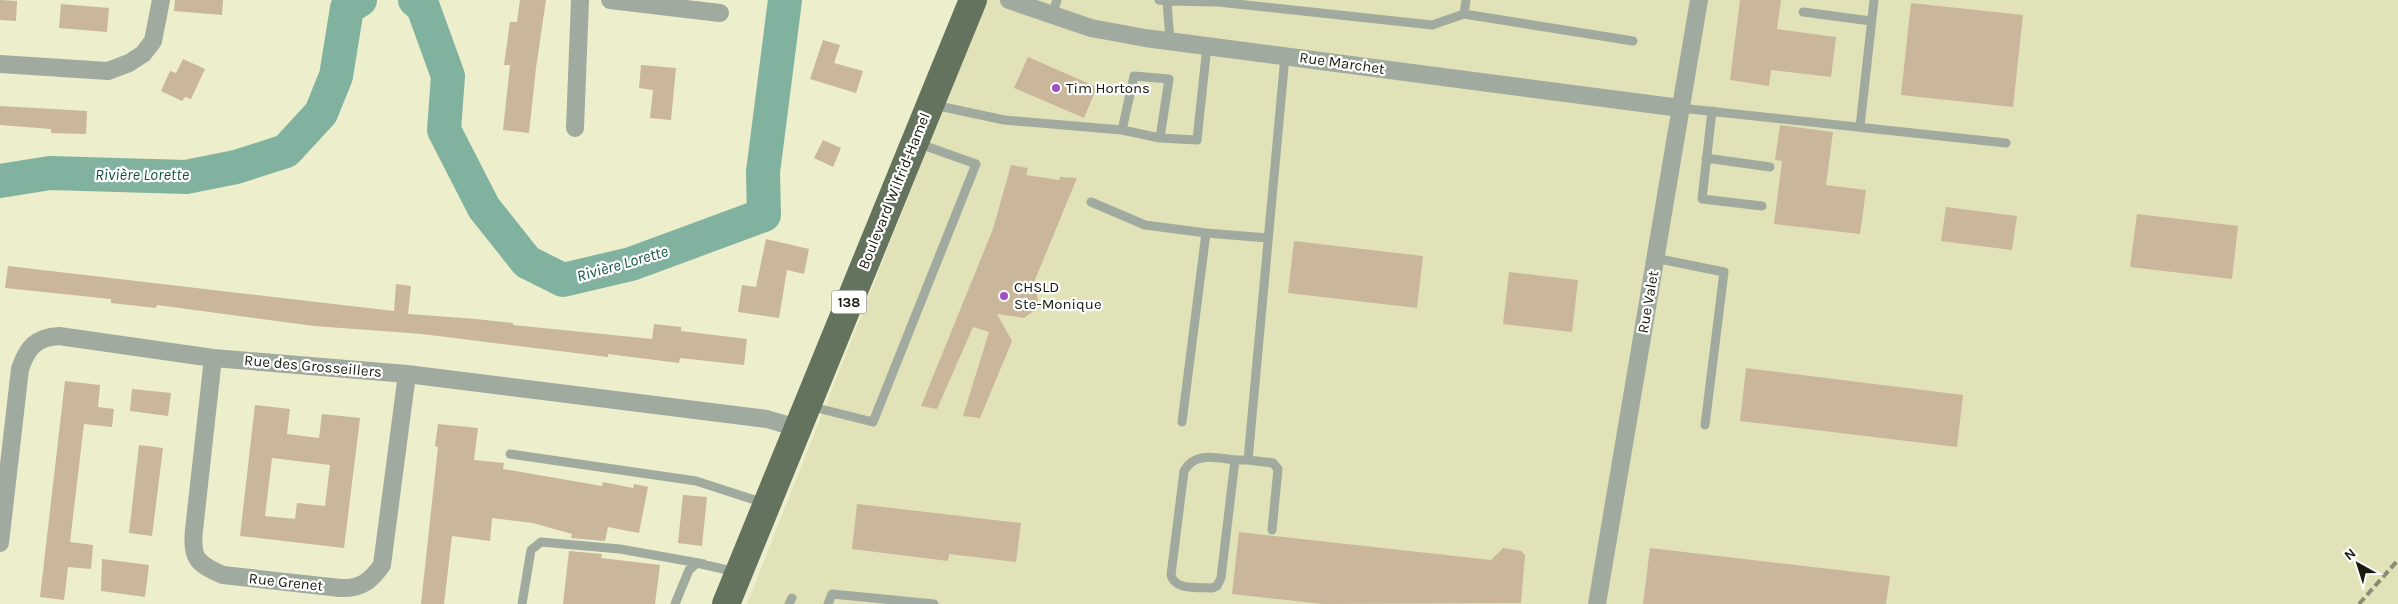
<svg xmlns="http://www.w3.org/2000/svg" width="2398" height="604" font-family="Karla,sans-serif">
  <rect width="100%" height="100%" fill="#edeecb"/>
  <!-- built -->
  <path fill="#e2e2b8" d="M 986,0 L 2398,0 L 2398,604 L 747,604 Z"/>
  <g fill="none" stroke-linecap="round" stroke-linejoin="round">
    <!-- river -->
    <path stroke="#80b29f" stroke-width="34" d="M 415,0 L 423,7 L 448,76 L 444,130 L 484,208 L 527,262 L 563,280 L 631,264 L 764,215 L 763,172 L 785,0
      M 0,181 L 50,173 L 186,177 L 236,167 L 286,151 L 321,113 L 336,76 L 347,8 L 360,0"/>
  </g>
  <!-- building -->
  <path fill="#cab69a" fill-rule="evenodd" d="M 0,0 L 17,1 L 16,21 L 0,20 Z
    M 175,0 L 223,0 L 222,15 L 174,11 Z
    M 520,0 L 546,0 L 536,68 L 529,133 L 503,130 L 510,65 L 504,65 L 510,22 L 517,22 Z
    M 1740,0 L 1781,0 L 1777,29 L 1836,37 L 1831,77 L 1771,70 L 1769,86 L 1730,80 Z
    M 1911,3 L 2023,15 L 2013,107 L 1901,95 Z
    M 61,4 L 109,8 L 107,32 L 59,28 Z
    M 823,40 L 840,45 L 834,63 L 863,71 L 856,93 L 810,79 Z
    M 1028,57 L 1097,87 L 1084,118 L 1014,88 Z
    M 183,59 L 205,69 L 191,99 L 185,97 L 182,101 L 161,91 L 170,71 L 176,73 Z
    M 641,65 L 676,68 L 671,120 L 650,118 L 653,90 L 639,88 Z
    M 0,106 L 87,111 L 86,134 L 51,133 L 51,129 L 0,125 Z
    M 1780,125 L 1833,132 L 1826,185 L 1866,190 L 1860,234 L 1774,224 L 1782,161 L 1775,160 Z
    M 823,140 L 841,148 L 833,167 L 814,158 Z
    M 1011,165 L 1028,168 L 1026,175 L 1059,180 L 1060,177 L 1077,178 L 1032,287 L 1036,291 L 1038,300 L 1035,310 L 1024,318 L 997,314 L 1012,341 L 980,418 L 963,416 L 989,332 L 973,327 L 937,409 L 921,406 L 993,229 Z
    M 1946,207 L 2017,216 L 2012,250 L 1941,241 Z
    M 2137,214 L 2238,226 L 2232,279 L 2130,267 Z
    M 766,239 L 809,249 L 804,274 L 787,270 L 779,318 L 738,312 L 742,285 L 756,287 Z
    M 1294,241 L 1423,256 L 1417,308 L 1288,293 Z
    M 8,266 L 394,311 L 396,284 L 411,286 L 408,314 L 476,319 L 513,323 L 513,325 L 652,339 L 654,324 L 681,327 L 681,331 L 747,339 L 744,365 L 680,358 L 679,363 L 608,354 L 608,357 L 422,334 L 314,326 L 157,305 L 156,308 L 111,303 L 111,299 L 5,288 Z
    M 1509,272 L 1578,280 L 1572,332 L 1503,324 Z
    M 1746,368 L 1963,395 L 1957,447 L 1740,421 Z
    M 65,381 L 100,385 L 98,407 L 114,409 L 112,427 L 84,424 L 70,542 L 93,545 L 91,569 L 68,567 L 64,600 L 40,597 Z
    M 132,389 L 171,393 L 168,416 L 130,411 Z
    M 255,405 L 290,409 L 287,434 L 319,438 L 322,414 L 360,418 L 344,548 L 240,536 ZM 272,458 L 330,465 L 325,506 L 297,503 L 295,519 L 265,516 Z
    M 438,424 L 478,428 L 474,460 L 504,463 L 503,469 L 602,486 L 603,482 L 633,488 L 634,484 L 648,487 L 639,533 L 608,527 L 605,541 L 571,538 L 572,534 L 533,523 L 492,518 L 490,541 L 452,536 L 444,604 L 421,604 L 438,447 L 435,446 Z
    M 139,445 L 163,448 L 152,536 L 129,533 Z
    M 683,495 L 707,497 L 702,546 L 678,543 Z
    M 857,504 L 1021,523 L 1016,562 L 949,554 L 948,561 L 852,549 Z
    M 1239,532 L 1491,560 L 1503,548 L 1521,551 L 1525,555 L 1521,603 L 1323,604 L 1232,594 Z
    M 1650,548 L 1890,576 L 1886,604 L 1643,604 Z
    M 569,551 L 602,554 L 601,558 L 660,565 L 655,604 L 563,604 Z
    M 102,559 L 149,565 L 145,597 L 101,591 Z"/>
  <g fill="none" stroke-linecap="round" stroke-linejoin="round">
    <!-- service -->
    <path stroke="#a0aa9e" stroke-width="9" d="M 1159,0 L 1167,1 L 1170,41
      M 1466,0 L 1464,14 L 1633,41
      M 1167,1 L 1218,2 L 1219,0
      M 1218,2 L 1432,25 L 1464,14
      M 1803,12 L 1871,21
      M 1052,15 L 1057,0
      M 934,105 L 1004,120 L 1122,130
      M 1680,108 L 2006,143
      M 1712,111 L 1702,199 L 1762,206
      M 1860,127 L 1874,0
      M 1160,138 L 1122,130 L 1134,76 L 1169,79 L 1160,138 L 1197,140 L 1207,46
      M 1706,158 L 1770,167
      M 1091,202 L 1145,225 L 1206,233
      M 1655,258 L 1724,272 L 1705,425
      M 809,406 L 873,422 L 976,164 L 917,143
      M 1182,422 L 1206,233 L 1268,238
      M 510,454 L 696,481 L 764,503
      M 1235,460 C 1216,458 1195,451 1184,471 L 1171,575 C 1175,591 1199,587 1212,588 L 1217,586 L 1221,578 L 1235,460 L 1248,460
      M 1272,530 L 1278,469 L 1273,463 L 1248,460 L 1285,56
      M 522,604 L 531,550 L 541,542 L 620,549 L 704,564
      M 675,604 L 689,570 L 697,563 L 736,572
      M 789,604 L 792,598
      M 828,604 L 832,594 L 934,604"/>
    <!-- minor -->
    <path stroke="#a0aa9e" stroke-width="18" d="M 610,0 L 720,13
      M 1009,0 L 1091,28 L 1145,38 L 1680,108
      M 0,64 L 108,71 L 129,63 L 143,54 L 153,41 L 161,0
      M 575,128 L 580,0
      M 213,358 L 194,530 C 191,558 197,564 223,575 L 340,588 C 360,589 370,582 382,565 L 407,374
      M 0,543 L 20,369 C 27,348 36,337 59,336 L 213,358 L 407,374 L 767,419 L 797,428
      M 1597,604 L 1699,0"/>
    <!-- primary -->
    <path stroke="#63735e" stroke-width="28" d="M 726,604 L 973,0"/>
    <!-- rail -->
    <path stroke="#8b8b73" stroke-width="4" stroke-dasharray="8 4" stroke-linecap="butt" d="M 2359,604 L 2398,560"/>
  </g>
  <!-- markers -->
  <g fill="#a14fbe" stroke="#fff" stroke-width="2">
    <circle cx="1056" cy="88" r="5"/>
    <circle cx="1004" cy="296" r="5"/>
  </g>
  <g text-anchor="middle" stroke-width="4.5" stroke-linejoin="round" paint-order="stroke">
    <!-- shield labels -->
    <rect fill="#fff" stroke="#5e5e56" stroke-width="1" x="831.5" y="290.5" width="35" height="23" rx="4"/>
    <g font-size="14" font-weight="bold" fill="#19190d">
      <text x="849" y="307">138</text>
    </g>
    <!-- street labels -->
    <g font-size="15" fill="#19190d" stroke="#fff">
      <text transform="translate(1342 63) rotate(8)" y="5">Rue Marchet</text>
      <text transform="translate(894 191) rotate(-68)" y="5">Boulevard Wilfrid-Hamel</text>
      <text transform="translate(1648 302) rotate(-80)" y="5">Rue Valet</text>
      <text transform="translate(313 366) rotate(5)" y="5">Rue des Grosseillers</text>
      <text transform="translate(286 582) rotate(6)" y="5">Rue Grenet</text>
    </g>
    <!-- poi labels -->
    <g font-size="15" fill="#19190d" stroke="#fff" text-anchor="start">
      <text x="1066" y="93">Tim Hortons</text>
      <text x="1014" y="292">CHSLD<tspan x="1014" dy="17">Ste-Monique</tspan></text>
    </g>
    <!-- water labels -->
    <g font-size="16" font-style="italic" fill="#10523f" stroke="#fff">
      <text x="142" y="180">Rivière Lorette</text>
      <text transform="translate(622 263) rotate(-16)" y="6">Rivière Lorette</text>
    </g>
  </g>
  <!-- north arrow -->
  <g transform="translate(2358 564) rotate(321)" stroke="#ffffff" stroke-width="4" paint-order="stroke">
  <path d="M0-4L9 19L0 12L-9 19Z" fill="#19190d"/>
  <text y="-8" font-size="14" font-weight="bold" text-anchor="middle" fill="#19190d">N</text>
  </g>
</svg>
